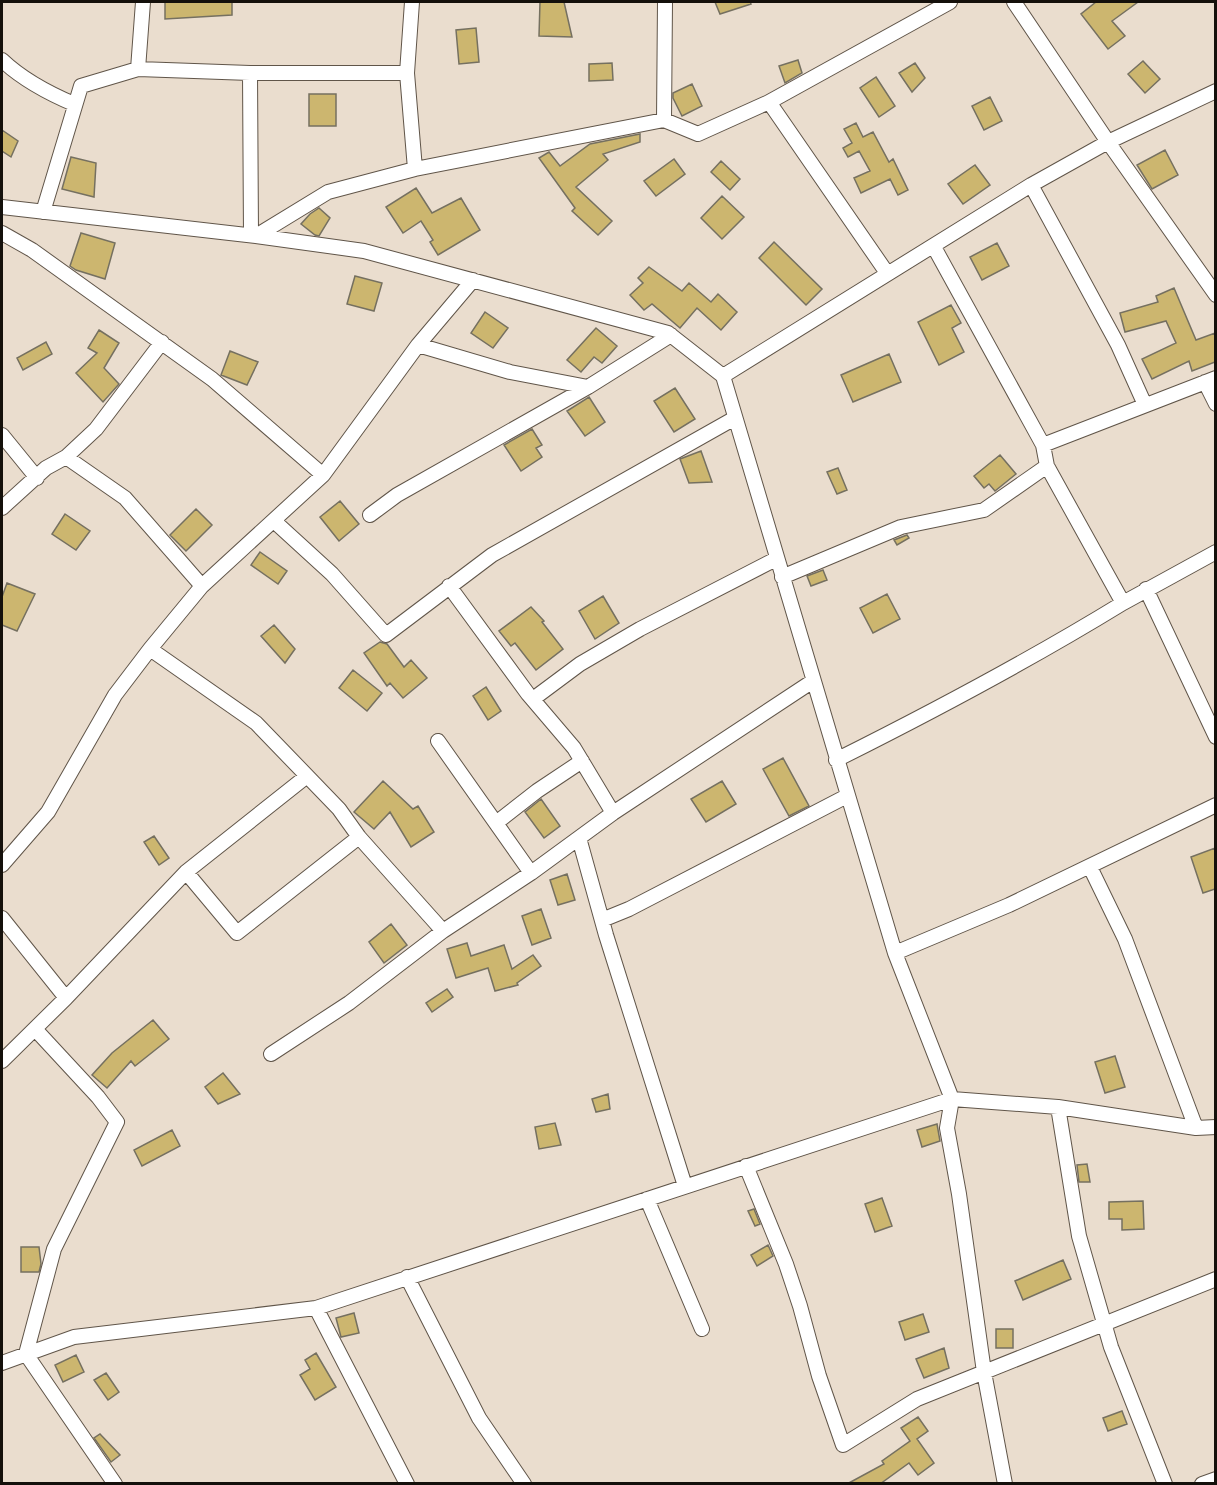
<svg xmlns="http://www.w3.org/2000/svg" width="1217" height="1485" font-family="Mulish,sans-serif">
  <rect width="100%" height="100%" fill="#eaddce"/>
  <!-- building -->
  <path fill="#ccb66f" stroke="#757060" stroke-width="1.5" d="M 165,2 L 232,2 L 232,15 L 165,19 Z
    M 540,2 L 564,2 L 572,37 L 539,36 Z
    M 715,2 L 750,2 L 751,4 L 720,14 Z
    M 1096,2 L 1138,2 L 1112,21 L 1125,36 L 1108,49 L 1081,14 Z
    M 476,28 L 479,62 L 459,64 L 456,30 Z
    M 798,60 L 802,73 L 785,83 L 779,66 Z
    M 1143,61 L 1160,79 L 1145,93 L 1128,74 Z
    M 612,63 L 613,80 L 589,81 L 589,64 Z
    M 915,63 L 925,78 L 912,92 L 899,73 Z
    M 876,77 L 895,106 L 879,117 L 860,88 Z
    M 692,84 L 702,106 L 682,116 L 673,98 L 673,93 Z
    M 309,94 L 336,94 L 336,126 L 309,126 Z
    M 990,97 L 1002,121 L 984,130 L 972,106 Z
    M 856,123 L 863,137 L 873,132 L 889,162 L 893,159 L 908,190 L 898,195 L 890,179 L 861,193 L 854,178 L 870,171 L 859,151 L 848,157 L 843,148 L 852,143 L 844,129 Z
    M 2,130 L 18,141 L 11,157 L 2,151 Z
    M 640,134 L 640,142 L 603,154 L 608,160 L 576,187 L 612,221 L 598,235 L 572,211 L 575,208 L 539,158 L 549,152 L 560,166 L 590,144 Z
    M 1165,150 L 1178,175 L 1152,189 L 1137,165 Z
    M 71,157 L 96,163 L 94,197 L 62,189 Z
    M 674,159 L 685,174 L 656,196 L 644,181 Z
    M 721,161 L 740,179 L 730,190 L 711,172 Z
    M 975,165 L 990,185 L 963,204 L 948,184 Z
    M 416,188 L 432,213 L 461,198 L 480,230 L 438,255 L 430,242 L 433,240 L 421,221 L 403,233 L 386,207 Z
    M 722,196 L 744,217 L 722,239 L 701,218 Z
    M 319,208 L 330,218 L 319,236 L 315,235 L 301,224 L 310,214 Z
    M 81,233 L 115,243 L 105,279 L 76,270 L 70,266 Z
    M 774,242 L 822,289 L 806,305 L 759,258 Z
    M 997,243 L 1009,266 L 982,280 L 970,257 Z
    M 649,267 L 682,291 L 689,283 L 711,302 L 718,294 L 737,312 L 721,330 L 697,308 L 680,328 L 652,304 L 644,310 L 630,295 L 643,283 L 638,278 Z
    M 355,276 L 382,283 L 374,311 L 347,304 Z
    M 1174,288 L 1196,340 L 1215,333 L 1215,362 L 1192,371 L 1189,361 L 1152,379 L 1142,359 L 1176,343 L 1166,321 L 1125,332 L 1120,313 L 1158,302 L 1156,296 Z
    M 951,305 L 961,323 L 952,328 L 964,352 L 939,365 L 918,322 Z
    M 485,312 L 508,328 L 493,348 L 471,333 Z
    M 596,328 L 617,346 L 602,363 L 594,357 L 581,372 L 567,360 Z
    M 99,330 L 119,343 L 104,368 L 119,384 L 103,402 L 76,373 L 97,353 L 88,348 Z
    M 46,342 L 52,354 L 23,370 L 17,358 Z
    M 230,351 L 258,362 L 247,385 L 221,375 Z
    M 889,354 L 901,382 L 853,402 L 841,375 Z
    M 675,388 L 695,419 L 674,432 L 654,401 Z
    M 589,397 L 605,422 L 585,436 L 567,411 Z
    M 532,429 L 542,445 L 536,448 L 542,457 L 521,471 L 504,445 Z
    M 701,451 L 712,482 L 689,483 L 680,459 Z
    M 1000,455 L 1016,474 L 995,491 L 989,484 L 984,488 L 974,476 Z
    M 838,468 L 847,490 L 837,494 L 827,472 Z
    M 340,501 L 359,524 L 339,541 L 320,517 Z
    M 196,509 L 212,525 L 186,551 L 170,535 Z
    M 65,514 L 90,531 L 76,550 L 52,534 Z
    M 907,535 L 909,538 L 897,545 L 894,540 Z
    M 260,552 L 287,571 L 278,584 L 251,565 Z
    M 823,570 L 827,580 L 811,586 L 807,576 Z
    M 7,583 L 35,594 L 17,631 L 2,625 L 2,597 Z
    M 887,594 L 900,619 L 873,633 L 860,608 Z
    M 603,596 L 619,623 L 595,639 L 579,611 Z
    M 531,607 L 544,621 L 542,622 L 563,649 L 536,670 L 515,643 L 511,646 L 499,631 Z
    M 274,625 L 295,649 L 285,663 L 261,636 Z
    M 380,642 L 387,644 L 404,667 L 411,660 L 427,678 L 403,698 L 390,683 L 387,686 L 364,653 Z
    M 353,670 L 382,693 L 367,711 L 339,688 Z
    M 486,687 L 501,711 L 488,720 L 473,696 Z
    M 783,758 L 809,806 L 789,816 L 763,769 Z
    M 383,781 L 413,809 L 418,806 L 434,832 L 411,847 L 390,812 L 374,829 L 354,812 Z
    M 722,781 L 736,804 L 706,822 L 691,799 Z
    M 541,799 L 560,826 L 544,838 L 525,812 Z
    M 154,836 L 169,858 L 159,865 L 144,842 Z
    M 1215,848 L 1215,889 L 1203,893 L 1191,857 Z
    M 567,874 L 575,900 L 558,905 L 550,880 Z
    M 541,909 L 551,938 L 532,945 L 522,916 Z
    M 391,924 L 407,945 L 384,963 L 369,942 Z
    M 467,943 L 471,956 L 504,945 L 512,969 L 533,955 L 541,966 L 517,983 L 518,985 L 495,991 L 488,968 L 456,978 L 447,949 Z
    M 447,989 L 453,997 L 432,1012 L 426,1003 Z
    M 153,1020 L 169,1039 L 135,1066 L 131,1061 L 107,1088 L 92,1075 L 112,1053 Z
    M 1115,1056 L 1125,1087 L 1105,1093 L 1095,1062 Z
    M 223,1073 L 240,1094 L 218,1104 L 205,1087 Z
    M 608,1094 L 610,1109 L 596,1112 L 592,1099 Z
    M 555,1123 L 561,1145 L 539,1149 L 535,1127 Z
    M 937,1124 L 940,1141 L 922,1147 L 917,1130 Z
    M 172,1130 L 180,1146 L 142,1166 L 134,1150 Z
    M 1087,1164 L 1090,1182 L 1079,1182 L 1077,1165 Z
    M 882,1198 L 892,1226 L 875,1232 L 865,1204 Z
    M 1143,1201 L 1144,1229 L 1122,1230 L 1122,1219 L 1109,1219 L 1109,1202 Z
    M 754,1209 L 760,1224 L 755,1226 L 748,1211 Z
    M 768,1245 L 773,1256 L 757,1266 L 751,1255 Z
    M 21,1247 L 39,1247 L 41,1264 L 39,1272 L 21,1272 Z
    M 1063,1260 L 1071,1279 L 1023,1300 L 1015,1281 Z
    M 354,1313 L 359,1333 L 341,1337 L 336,1318 Z
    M 923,1314 L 929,1332 L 905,1340 L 899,1322 Z
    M 996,1329 L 1013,1329 L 1013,1348 L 996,1348 Z
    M 944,1348 L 949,1368 L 924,1378 L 916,1359 Z
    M 316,1353 L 336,1387 L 315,1400 L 300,1375 L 310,1369 L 305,1360 Z
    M 76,1355 L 84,1372 L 63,1382 L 55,1365 Z
    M 106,1373 L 119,1392 L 108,1400 L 94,1380 Z
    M 1122,1411 L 1127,1424 L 1108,1431 L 1103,1418 Z
    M 918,1417 L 928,1431 L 917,1439 L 934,1463 L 918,1475 L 909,1463 L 880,1484 L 847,1484 L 884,1464 L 882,1461 L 910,1441 L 901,1428 Z
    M 100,1434 L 120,1455 L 111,1462 L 94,1438 Z"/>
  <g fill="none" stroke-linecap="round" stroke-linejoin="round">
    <defs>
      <path id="street" d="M 412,2 L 407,73 L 415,169
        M 1014,2 L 1108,142 L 1216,295
        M 2,60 C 23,80 48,93 74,104
        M 138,69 L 143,2
        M 250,73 L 251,235
        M 769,102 L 887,273
        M 664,120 L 665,2
        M 1031,185 L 1118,345 L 1145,405
        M 2,207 L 256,236 L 364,251 L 668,333 L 723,376 L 895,953 L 952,1099 L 947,1128 L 959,1194 L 984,1372 L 1005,1484
        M 43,212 L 81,86 L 138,69 L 250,73 L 407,73
        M 2,233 L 32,250 L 212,379 L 323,475
        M 256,236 L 328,192 L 415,169 L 664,120 L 698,134 L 769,102 L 950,2
        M 934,247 L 1043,445 L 1047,466 L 1123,603 L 1216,552
        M 418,345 L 510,372 L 588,387
        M 723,376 L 1031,185 L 1108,142 L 1216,91
        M 1205,382 L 1216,404
        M 2,435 L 37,478
        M 1043,445 L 1216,378
        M 66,457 L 125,498 L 202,586
        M 2,508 L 46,468 L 66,457 L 96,429 L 162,342
        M 370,515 L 397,495 L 588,387 L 671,335
        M 274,521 L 332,574 L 386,635 L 492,555 L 735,418
        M 782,577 L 901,527 L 984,510 L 1047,466
        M 449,586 L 528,694 L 574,748 L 613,813
        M 1146,589 L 1216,737
        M 150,649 L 256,723 L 339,809 L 359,837 L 443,931
        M 533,699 L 580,664 L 640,629 L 776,559
        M 438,741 L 531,873
        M 836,760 C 934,711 1030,660 1123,603
        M 496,823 L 537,791 L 582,761
        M 579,838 L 606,935 L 685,1186
        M 2,865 L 48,812 L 115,695 L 150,649 L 202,586 L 323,475 L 418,345 L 473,280
        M 1090,867 L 1125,939 L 1196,1128
        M 186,872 L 237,933 L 359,837
        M 2,918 L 66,998
        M 602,920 L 629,909 L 847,796
        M 895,953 L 1009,905 L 1216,805
        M 35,1029 L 98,1097 L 117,1122 L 54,1249 L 26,1354 L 115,1484
        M 271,1054 L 349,1003 L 443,931 L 531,873 L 613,813 L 813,681
        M 2,1061 L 66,998 L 186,872 L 307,776
        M 1058,1107 L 1079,1236 L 1111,1347 L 1165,1484
        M 746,1166 L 786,1264 L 800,1306 L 819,1376 L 843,1445 L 917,1399 L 1216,1279
        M 647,1199 L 702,1329
        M 407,1277 L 479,1418 L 524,1484
        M 316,1308 L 407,1484
        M 2,1363 L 74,1337 L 316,1308 L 952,1099 L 1058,1107 L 1196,1128 L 1216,1127
        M 1202,1484 L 1216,1479"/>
    </defs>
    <!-- street casing -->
    <use href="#street" stroke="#605549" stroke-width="16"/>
    <!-- street -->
    <use href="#street" stroke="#fff" stroke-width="14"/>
  </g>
  <!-- border -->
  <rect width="1217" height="1485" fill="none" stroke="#14100b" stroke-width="6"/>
</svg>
